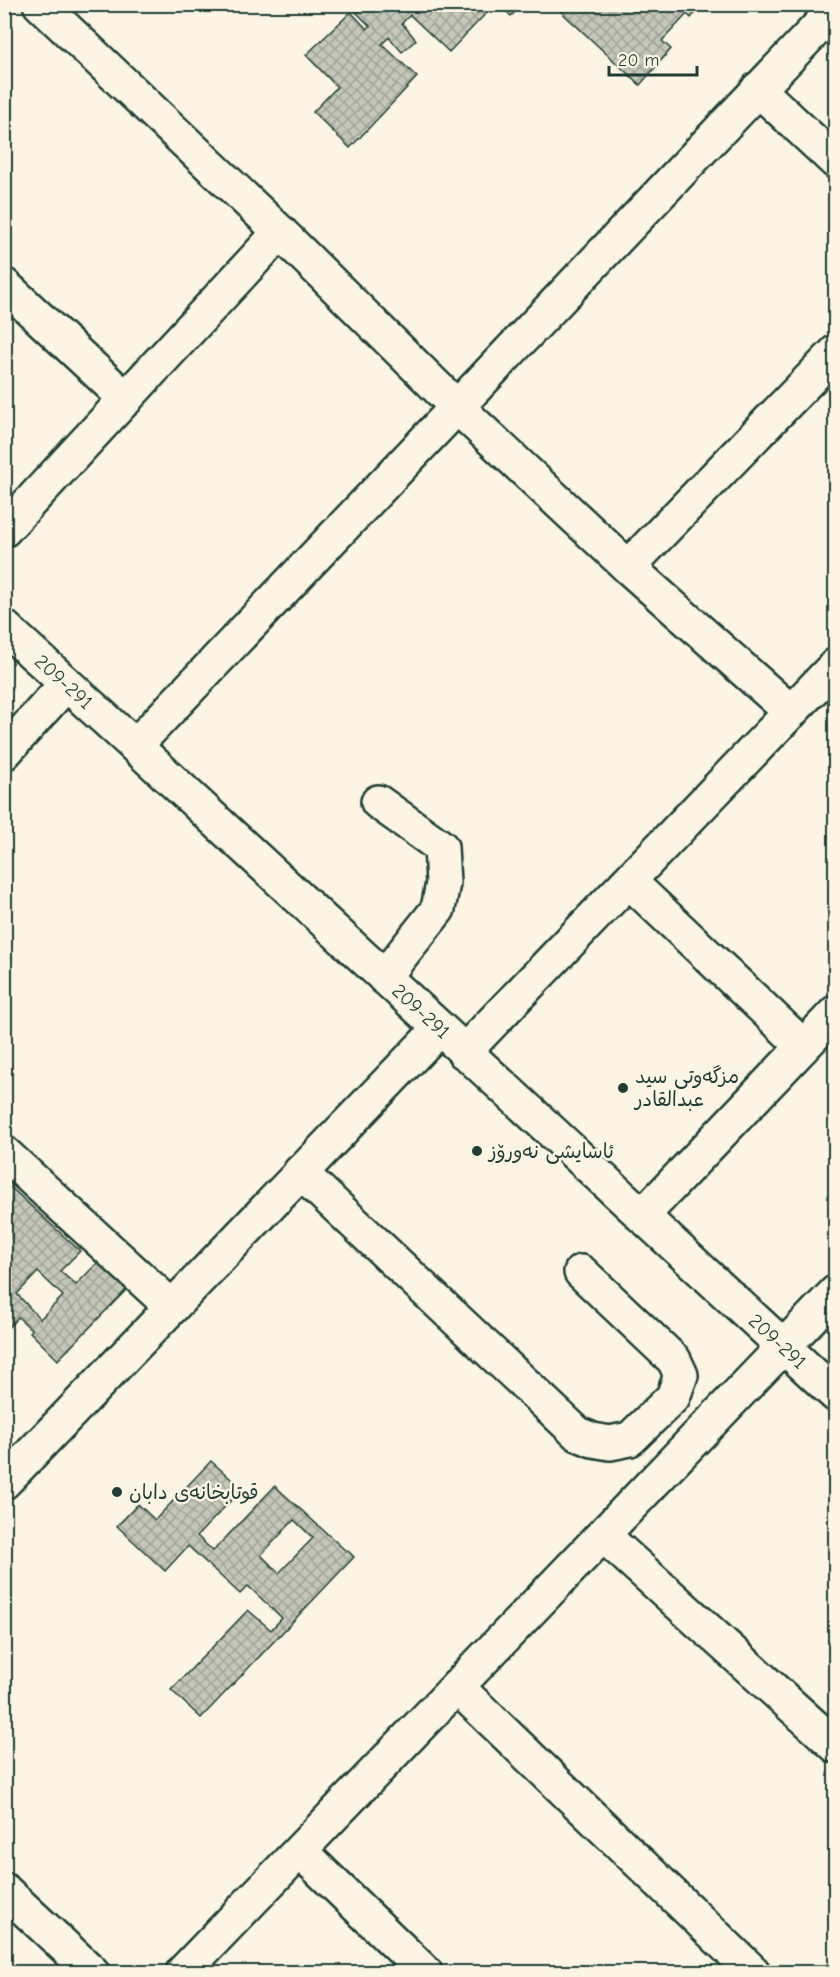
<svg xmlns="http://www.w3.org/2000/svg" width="840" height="1977" font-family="'Comic Neue','Playpen Sans Arabic',sans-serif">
  <defs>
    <pattern id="building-cross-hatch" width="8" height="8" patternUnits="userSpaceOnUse" patternTransform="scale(1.5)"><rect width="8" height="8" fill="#c5c7b9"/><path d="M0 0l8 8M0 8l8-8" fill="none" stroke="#9fa397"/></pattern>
  </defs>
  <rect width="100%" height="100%" fill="#fcf5e5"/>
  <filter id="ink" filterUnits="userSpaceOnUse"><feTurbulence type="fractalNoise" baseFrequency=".0167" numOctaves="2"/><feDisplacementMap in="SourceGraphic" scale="12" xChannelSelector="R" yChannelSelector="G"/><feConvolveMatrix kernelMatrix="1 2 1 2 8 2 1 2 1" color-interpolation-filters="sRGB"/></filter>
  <g filter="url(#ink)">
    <!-- building -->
    <path fill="url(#building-cross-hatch)" stroke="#1f3d34" stroke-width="1.5" fill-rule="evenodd" d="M 348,4 L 495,4 L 449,52 L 410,15 L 402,23 L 416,40 L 402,52 L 389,37 L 382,44 L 417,77 L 350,148 L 313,112 L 337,87 L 306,55 L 351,12 L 367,29 L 370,26 Z
      M 499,4 L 523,4 L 511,16 Z
      M 563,4 L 625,4 L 632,11 L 638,4 L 703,4 L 691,18 L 687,14 L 662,41 L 671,49 L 640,85 L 558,9 Z
      M 5,1182 L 80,1251 L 60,1271 L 76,1285 L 100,1260 L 129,1287 L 58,1360 L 30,1332 L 32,1330 L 18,1317 L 4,1332 ZM 38,1272 L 63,1296 L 40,1319 L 17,1294 Z
      M 211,1461 L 242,1489 L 197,1536 L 213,1551 L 275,1486 L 346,1551 L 347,1550 L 354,1557 L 201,1718 L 171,1690 L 248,1610 L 271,1630 L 282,1618 L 248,1586 L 240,1594 L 188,1546 L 165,1571 L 117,1526 L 138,1504 L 155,1520 ZM 294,1520 L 313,1538 L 279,1573 L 261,1555 Z"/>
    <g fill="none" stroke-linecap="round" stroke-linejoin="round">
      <defs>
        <g id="minor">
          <path d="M 40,4 L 280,232 L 457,407 L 628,567 L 791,712"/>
          <path d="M 758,89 L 836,162"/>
          <path d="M 4,285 L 126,399"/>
          <path d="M 4,530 L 280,232"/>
          <path d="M 628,567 L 836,352"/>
          <path id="s1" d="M 4,627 L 135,746 L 836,1395"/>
          <path d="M 135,746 L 836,8"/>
          <path d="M 4,753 L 66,684"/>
          <path d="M 378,802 L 441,847 L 443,883 L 438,909 L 384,977"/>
          <path d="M 629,881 L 803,1046"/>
          <path d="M 464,1052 L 836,665"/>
          <path d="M 4,1153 L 172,1307"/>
          <path d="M 300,1172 L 578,1434 L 593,1440 L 610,1443 L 630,1439 L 673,1397 L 681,1375 L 674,1360 L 581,1272"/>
          <path d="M 642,1216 L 836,1012"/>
          <path d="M 4,1482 L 439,1029"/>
          <path d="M 603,1535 L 836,1746"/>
          <path d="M 457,1687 L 753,1972"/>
          <path d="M 300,1851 L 425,1972"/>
          <path d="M 4,1890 L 92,1972"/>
          <path d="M 183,1972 L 836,1292"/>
        </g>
      </defs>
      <!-- minor casing -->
      <use href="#minor" stroke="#1f3d34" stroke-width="38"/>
      <!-- minor -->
      <use href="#minor" stroke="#fcf5e5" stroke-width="33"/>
    </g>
  </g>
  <!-- markers -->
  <g fill="#1f3d34" stroke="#fcf5e5" stroke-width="2">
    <circle cx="623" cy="1088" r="6"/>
    <circle cx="477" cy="1151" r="6"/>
    <circle cx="117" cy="1492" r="6"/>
  </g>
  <g text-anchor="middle" stroke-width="5" stroke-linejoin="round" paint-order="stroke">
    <!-- street labels -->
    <g font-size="20" fill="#1f3d34" stroke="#fcf5e5">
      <text dy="7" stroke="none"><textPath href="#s1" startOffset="81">209-291</textPath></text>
      <text dy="7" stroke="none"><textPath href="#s1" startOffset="567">209-291</textPath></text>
      <text dy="7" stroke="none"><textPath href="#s1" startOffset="1053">209-291</textPath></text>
    </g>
    <!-- poi labels -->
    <g font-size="20" fill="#1f3d34" stroke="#fcf5e5" text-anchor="start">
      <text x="635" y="1083">مزگەوتی سید<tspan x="635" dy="23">عبدالقادر</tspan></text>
      <text x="489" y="1158">ئاسایشی نەورۆز</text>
      <text x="129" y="1499">قوتابخانەی دابان</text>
    </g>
  </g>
  <!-- margin -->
  <rect width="840" height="1977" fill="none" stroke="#fcf5e5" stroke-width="24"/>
  <rect x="12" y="12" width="816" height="1953" fill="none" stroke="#1f3d34" stroke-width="2" filter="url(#ink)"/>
  <!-- scale -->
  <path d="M609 66v9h88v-9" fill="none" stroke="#1f3d34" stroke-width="3"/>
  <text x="618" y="66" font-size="18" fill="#1f3d34" stroke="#fcf5e5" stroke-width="4.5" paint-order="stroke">20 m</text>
</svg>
